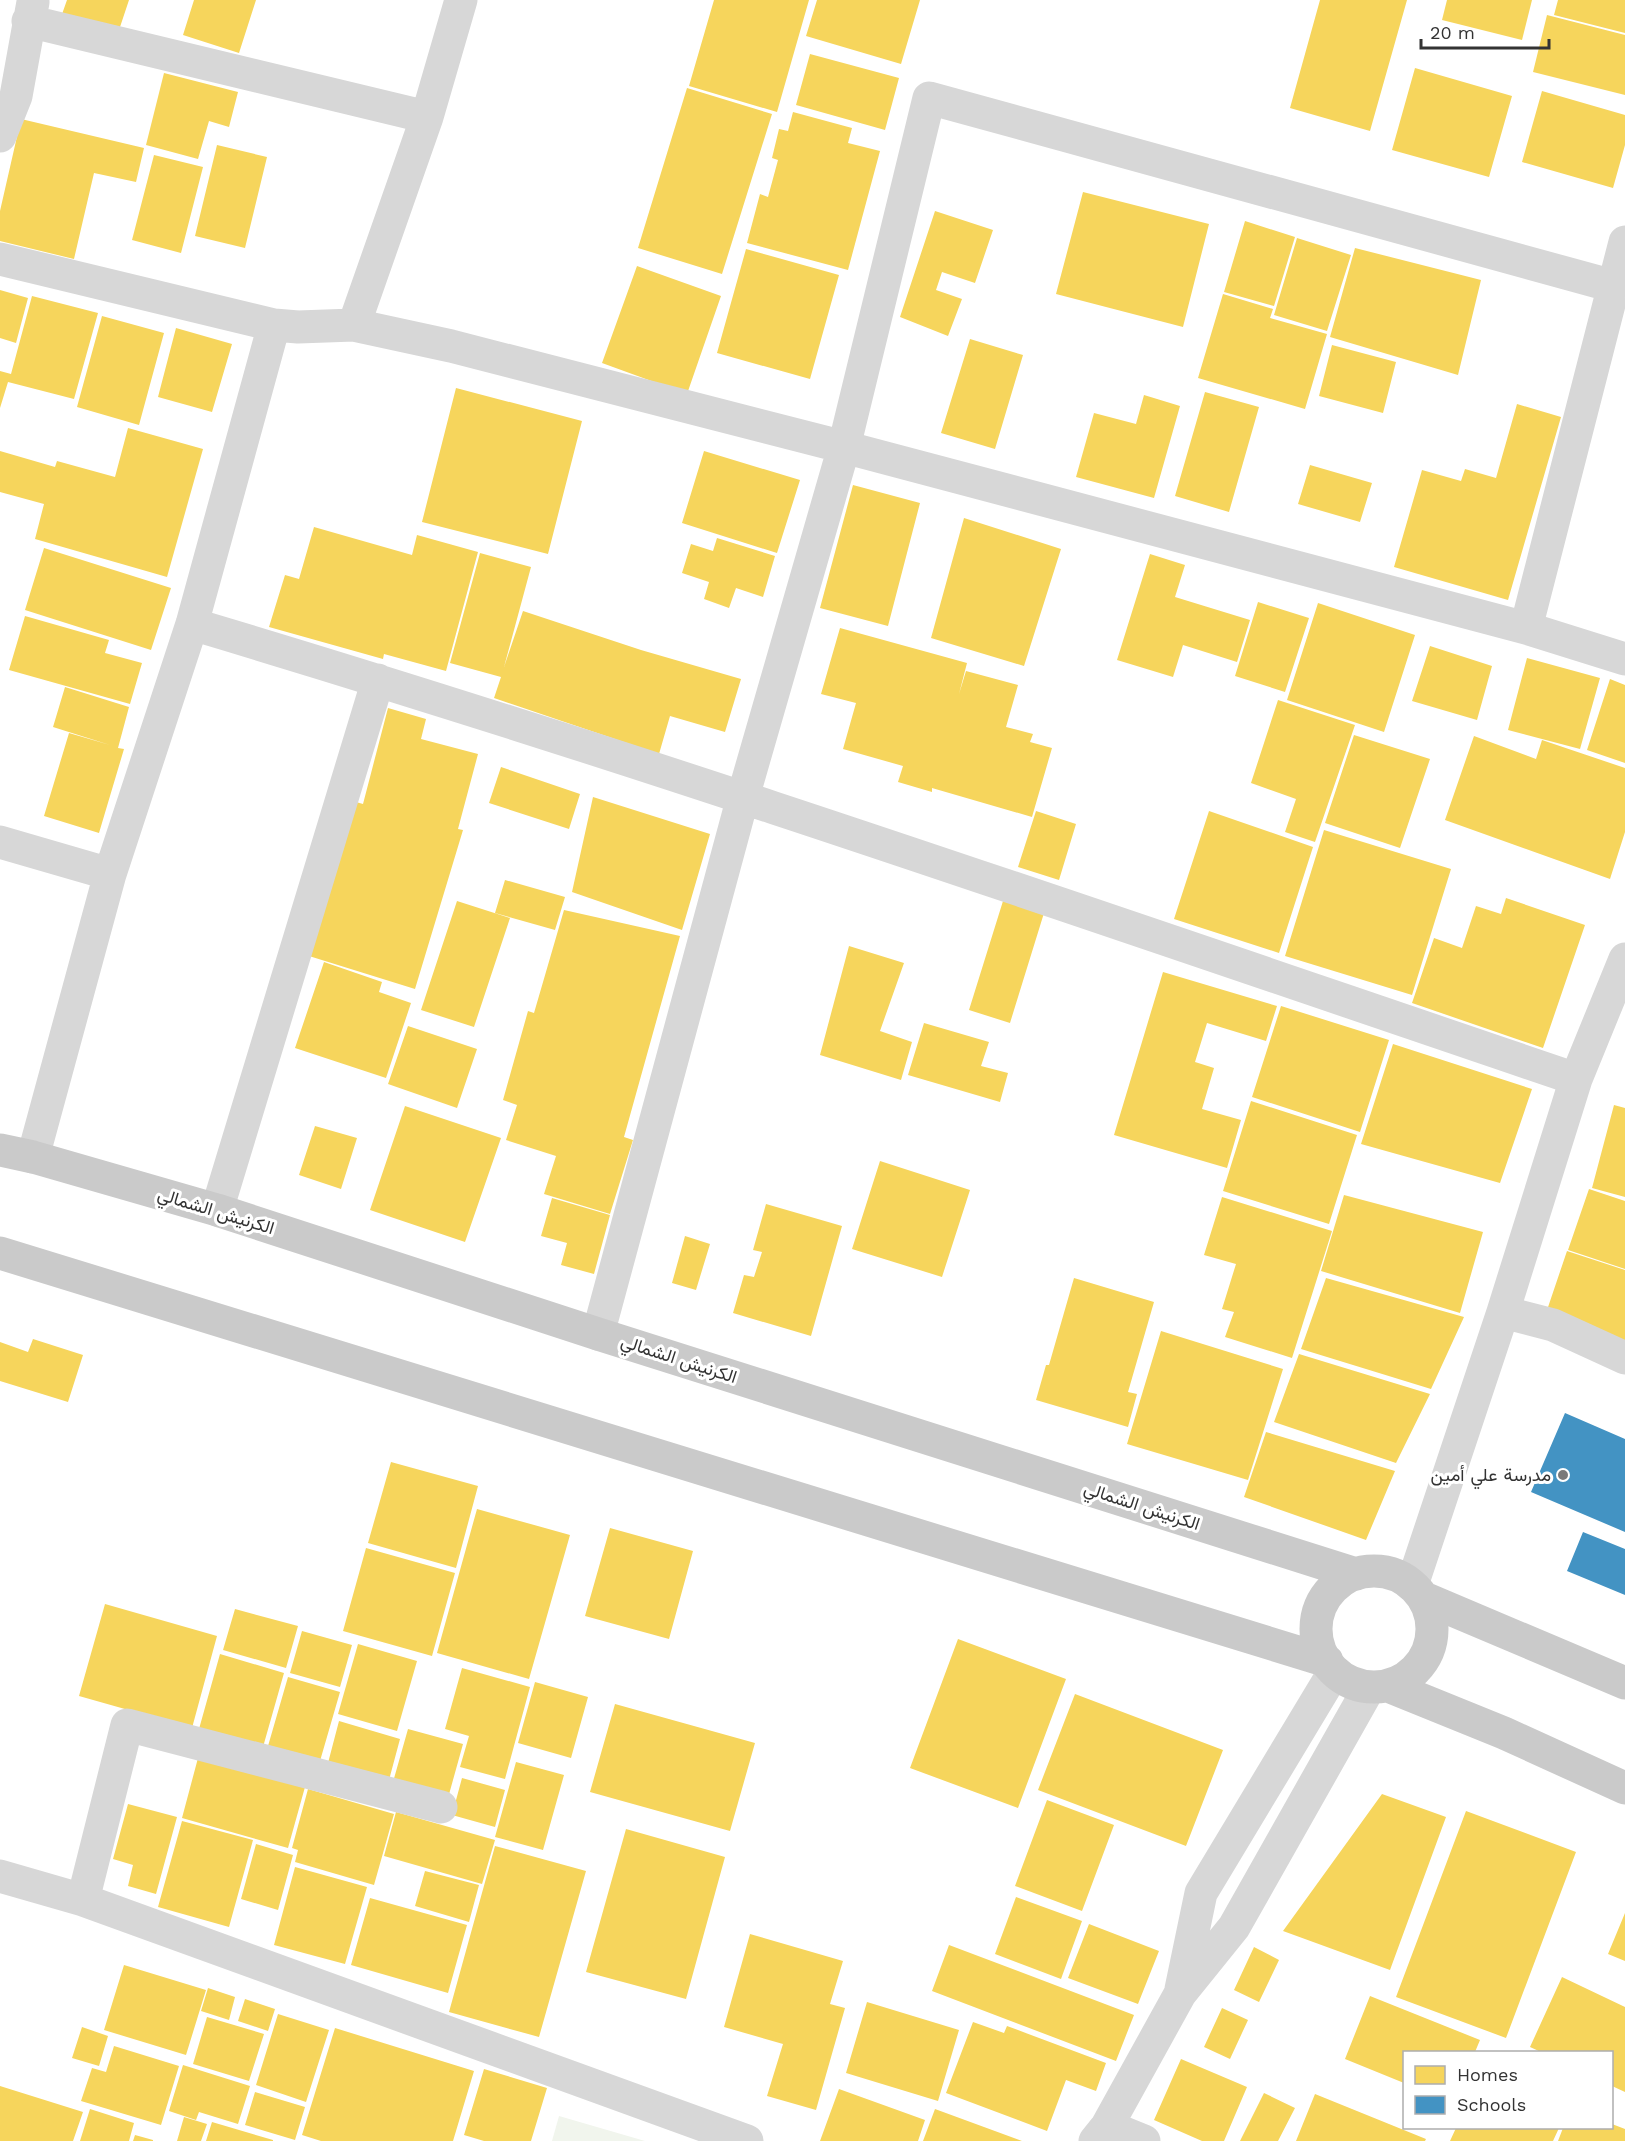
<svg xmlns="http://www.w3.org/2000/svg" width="1625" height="2141" font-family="'Work Sans',Vazirmatn,sans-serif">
  <rect width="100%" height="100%" fill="#fff"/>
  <!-- park -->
  <path fill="#f1f5ed" d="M 559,2116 L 645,2141 L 552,2141 Z"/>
  <!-- homes -->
  <path fill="#f6d55c" d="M 67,0 L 129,0 L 117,36 L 61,17 Z
    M 194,0 L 256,0 L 239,53 L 183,35 Z
    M 714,0 L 809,0 L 777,112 L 689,86 Z
    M 817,0 L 920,0 L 901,64 L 806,36 Z
    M 1320,0 L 1407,0 L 1370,131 L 1290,108 Z
    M 1447,0 L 1532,0 L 1522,40 L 1442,20 Z
    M 1558,0 L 1625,0 L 1625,33 L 1554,15 Z
    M 1547,15 L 1625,35 L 1625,95 L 1533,72 Z
    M 810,54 L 899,78 L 885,130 L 796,105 Z
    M 1415,68 L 1512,96 L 1489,177 L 1392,150 Z
    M 164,73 L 238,92 L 229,127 L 209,121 L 198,159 L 146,145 Z
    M 687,88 L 772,114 L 722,274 L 638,248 Z
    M 1542,91 L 1625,115 L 1625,145 L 1613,188 L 1522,162 Z
    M 793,112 L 852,128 L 848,143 L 880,151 L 848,270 L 747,243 L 760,194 L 768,197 L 778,160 L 772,158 L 779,129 L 788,131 Z
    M 21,119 L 144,148 L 136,182 L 94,173 L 74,259 L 0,241 L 0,211 Z
    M 217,145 L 267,157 L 245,248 L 195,236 Z
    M 154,155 L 203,167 L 181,253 L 132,240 Z
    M 1083,192 L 1209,224 L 1183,327 L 1056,294 Z
    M 935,211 L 993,230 L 975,283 L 942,272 L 936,290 L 962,299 L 948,336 L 900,317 Z
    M 1245,221 L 1295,237 L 1274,306 L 1224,292 Z
    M 1297,238 L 1351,255 L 1327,331 L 1274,315 Z
    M 1355,248 L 1481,280 L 1458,375 L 1330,337 Z
    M 746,249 L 839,275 L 810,379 L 717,353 Z
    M 637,266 L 721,296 L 687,394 L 602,363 Z
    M 0,290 L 28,298 L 16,343 L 0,338 Z
    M 1223,294 L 1273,309 L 1270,318 L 1327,334 L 1305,409 L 1198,378 Z
    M 32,296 L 98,313 L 74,399 L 8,382 L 0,408 L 0,371 L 11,374 Z
    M 102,316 L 164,333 L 139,425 L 77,407 Z
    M 176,328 L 232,344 L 212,412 L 158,397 Z
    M 970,339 L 1023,355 L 995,449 L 941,433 Z
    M 1332,345 L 1396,362 L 1383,413 L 1319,396 Z
    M 456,388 L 582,421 L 548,554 L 422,522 Z
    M 1205,392 L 1259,407 L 1229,512 L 1175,496 Z
    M 1144,395 L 1180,406 L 1154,498 L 1076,477 L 1094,413 L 1136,424 Z
    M 1517,404 L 1561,417 L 1508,600 L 1394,567 L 1422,470 L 1461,481 L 1465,469 L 1496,478 Z
    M 128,428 L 203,449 L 167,577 L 35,539 L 44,504 L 0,492 L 0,451 L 55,467 L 57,461 L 115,477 Z
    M 704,451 L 800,480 L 777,553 L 682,523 Z
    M 1310,465 L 1372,483 L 1360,522 L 1298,504 Z
    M 853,485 L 920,503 L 888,626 L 820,608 Z
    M 964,518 L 1061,549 L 1024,666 L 931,638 Z
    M 314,527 L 412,555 L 417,535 L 478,552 L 446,671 L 384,654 L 383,659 L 269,627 L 285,575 L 299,579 Z
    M 717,538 L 775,556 L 763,597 L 736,588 L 729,608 L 704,599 L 709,582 L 682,573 L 691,544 L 713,551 Z
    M 44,548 L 171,588 L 151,650 L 25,610 Z
    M 480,553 L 531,567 L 504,667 L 523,611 L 641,650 L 741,679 L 725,732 L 670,716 L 659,754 L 494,698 L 501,677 L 450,663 Z
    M 1150,554 L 1185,565 L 1175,597 L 1250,620 L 1237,662 L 1183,645 L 1173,677 L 1117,660 Z
    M 1258,602 L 1309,618 L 1285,692 L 1235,676 Z
    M 1318,603 L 1415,635 L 1384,732 L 1287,700 Z
    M 25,616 L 109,640 L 105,653 L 142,663 L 130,704 L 9,670 Z
    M 840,628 L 967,663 L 959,694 L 966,671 L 1018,685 L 1006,727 L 1033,734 L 1030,742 L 1052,748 L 1032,817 L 932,788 L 932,792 L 898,782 L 903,766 L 843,749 L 856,703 L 821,694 Z
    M 1430,646 L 1492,666 L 1477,720 L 1412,701 Z
    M 1527,658 L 1600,678 L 1580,749 L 1508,730 Z
    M 1610,679 L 1625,685 L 1625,763 L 1587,750 Z
    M 65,687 L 129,707 L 118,748 L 124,749 L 99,833 L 44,816 L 69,733 L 110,745 L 53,727 Z
    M 1278,700 L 1355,725 L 1315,842 L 1285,832 L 1296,799 L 1251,783 Z
    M 388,708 L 426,719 L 421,739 L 478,754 L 458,829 L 463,830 L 415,989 L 309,956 L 356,802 L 363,804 Z
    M 1354,735 L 1430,759 L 1400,848 L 1325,823 Z
    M 1474,736 L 1536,759 L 1542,740 L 1625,768 L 1625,832 L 1610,879 L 1445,820 Z
    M 501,767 L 580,794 L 569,829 L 489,803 Z
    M 593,797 L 710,834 L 682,930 L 572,892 Z
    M 1036,811 L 1076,824 L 1059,880 L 1018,867 Z
    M 1209,811 L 1313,847 L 1279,953 L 1174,919 Z
    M 1324,830 L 1451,869 L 1412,995 L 1285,956 Z
    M 505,880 L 565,897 L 555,930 L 495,913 Z
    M 1506,898 L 1585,925 L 1543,1048 L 1412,1003 L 1434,938 L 1462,948 L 1476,906 L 1501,914 Z
    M 457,901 L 510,918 L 474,1027 L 421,1010 Z
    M 1003,901 L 1044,913 L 1010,1023 L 969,1010 Z
    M 564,910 L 680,936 L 624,1137 L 633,1140 L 610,1214 L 544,1194 L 556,1156 L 506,1140 L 517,1105 L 503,1100 L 528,1011 L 534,1013 Z
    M 849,946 L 904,963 L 880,1031 L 912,1042 L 901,1080 L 820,1055 Z
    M 324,962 L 382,982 L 379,992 L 411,1003 L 386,1078 L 295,1048 Z
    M 1163,972 L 1277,1006 L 1266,1041 L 1207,1023 L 1195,1062 L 1214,1068 L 1202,1109 L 1241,1120 L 1227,1168 L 1114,1135 Z
    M 1281,1006 L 1389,1040 L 1360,1132 L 1252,1097 Z
    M 924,1023 L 989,1042 L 981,1066 L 1008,1073 L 1000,1102 L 908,1075 Z
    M 408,1026 L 477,1049 L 457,1108 L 388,1084 Z
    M 1393,1044 L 1532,1089 L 1500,1183 L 1361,1144 Z
    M 1251,1101 L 1357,1135 L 1329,1224 L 1223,1191 Z
    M 1614,1105 L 1625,1108 L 1625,1197 L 1592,1188 Z
    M 405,1106 L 501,1138 L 465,1242 L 370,1210 Z
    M 315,1126 L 357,1138 L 341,1189 L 299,1175 Z
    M 880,1161 L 970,1190 L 942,1277 L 852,1249 Z
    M 1589,1189 L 1625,1201 L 1625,1269 L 1568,1250 Z
    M 1344,1195 L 1483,1232 L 1460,1313 L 1321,1271 Z
    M 1222,1197 L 1332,1231 L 1292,1358 L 1225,1337 L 1234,1312 L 1222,1309 L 1236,1264 L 1204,1255 Z
    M 552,1198 L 610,1215 L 594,1274 L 561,1265 L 567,1243 L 541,1236 Z
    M 766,1204 L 842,1226 L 811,1336 L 733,1313 L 744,1275 L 754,1277 L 762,1252 L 753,1250 Z
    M 685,1236 L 710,1244 L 696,1290 L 672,1283 Z
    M 1567,1251 L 1625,1270 L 1625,1346 L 1544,1319 Z
    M 1074,1278 L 1154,1302 L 1128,1392 L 1137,1394 L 1128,1427 L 1036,1400 L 1046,1365 L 1049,1365 Z
    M 1326,1278 L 1464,1317 L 1431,1389 L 1301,1349 Z
    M 1161,1331 L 1283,1369 L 1248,1480 L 1127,1444 Z
    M 33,1339 L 83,1355 L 68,1402 L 0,1381 L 0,1342 L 28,1352 Z
    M 1299,1354 L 1430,1394 L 1396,1463 L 1274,1422 Z
    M 1266,1432 L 1395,1471 L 1366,1540 L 1244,1497 Z
    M 391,1462 L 478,1486 L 456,1568 L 368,1543 Z
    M 477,1509 L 570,1535 L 529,1679 L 437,1653 Z
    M 610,1528 L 693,1551 L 669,1639 L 585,1616 Z
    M 366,1548 L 455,1573 L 432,1656 L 343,1631 Z
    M 105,1604 L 217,1636 L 192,1728 L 79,1696 Z
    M 235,1609 L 298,1626 L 286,1668 L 223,1650 Z
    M 302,1631 L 352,1645 L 340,1687 L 290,1673 Z
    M 958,1639 L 1066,1679 L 1018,1808 L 910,1768 Z
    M 358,1644 L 417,1661 L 397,1731 L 338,1714 Z
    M 220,1654 L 284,1673 L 263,1747 L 199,1729 Z
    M 462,1668 L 530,1687 L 505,1779 L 460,1767 L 469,1736 L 445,1729 Z
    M 288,1677 L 340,1692 L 320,1761 L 268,1746 Z
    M 535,1682 L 588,1697 L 571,1758 L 518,1743 Z
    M 1075,1694 L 1223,1750 L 1186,1846 L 1038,1790 Z
    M 615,1704 L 755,1743 L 730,1831 L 590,1792 Z
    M 339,1721 L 400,1739 L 389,1780 L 328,1763 Z
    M 408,1729 L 463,1744 L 448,1798 L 393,1782 Z
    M 198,1758 L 305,1787 L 288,1848 L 182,1818 Z
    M 516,1762 L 564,1775 L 543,1850 L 495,1837 Z
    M 462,1778 L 505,1790 L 495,1827 L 452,1815 Z
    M 308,1789 L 394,1814 L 374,1885 L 295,1862 L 298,1850 L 292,1848 Z
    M 1382,1794 L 1446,1817 L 1390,1970 L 1283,1931 Z
    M 1047,1800 L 1114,1825 L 1082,1911 L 1015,1886 Z
    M 128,1804 L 177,1817 L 156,1894 L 128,1886 L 133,1865 L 113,1859 Z
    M 1466,1811 L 1576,1852 L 1506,2038 L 1396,1997 Z
    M 396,1812 L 495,1840 L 482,1884 L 384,1856 Z
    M 182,1821 L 253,1840 L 229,1927 L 158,1907 Z
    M 626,1829 L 725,1857 L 686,1999 L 586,1972 Z
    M 256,1844 L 293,1855 L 278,1910 L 241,1899 Z
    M 495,1846 L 586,1871 L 539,2037 L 449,2012 Z
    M 295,1867 L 367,1887 L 345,1964 L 274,1945 Z
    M 425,1871 L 479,1885 L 469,1922 L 415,1906 Z
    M 1016,1897 L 1082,1921 L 1061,1979 L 995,1954 Z
    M 370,1898 L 467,1925 L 448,1993 L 351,1965 Z
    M 1625,1913 L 1625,1961 L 1608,1954 Z
    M 1089,1924 L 1159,1951 L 1138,2004 L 1068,1978 Z
    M 750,1934 L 843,1961 L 830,2004 L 845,2008 L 816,2110 L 767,2096 L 783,2044 L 724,2027 Z
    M 949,1945 L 1134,2015 L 1116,2061 L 932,1991 Z
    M 1254,1947 L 1279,1960 L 1259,2002 L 1234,1990 Z
    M 124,1965 L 206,1990 L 186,2055 L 104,2030 Z
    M 1562,1977 L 1625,2007 L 1625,2092 L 1612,2086 L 1612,2052 L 1541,2052 L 1530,2047 Z
    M 208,1988 L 235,1997 L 229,2020 L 201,2011 Z
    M 1370,1996 L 1480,2040 L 1475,2052 L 1404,2052 L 1404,2083 L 1345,2059 Z
    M 245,1999 L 275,2009 L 268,2031 L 238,2021 Z
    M 867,2002 L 959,2030 L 938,2101 L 846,2073 Z
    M 1222,2008 L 1248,2020 L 1230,2059 L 1204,2047 Z
    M 278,2014 L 329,2030 L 306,2102 L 256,2085 Z
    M 207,2017 L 264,2034 L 249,2081 L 193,2064 Z
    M 973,2022 L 1004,2033 L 1007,2026 L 1106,2063 L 1096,2091 L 1066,2080 L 1047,2131 L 946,2093 Z
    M 82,2027 L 108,2036 L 99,2066 L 72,2058 Z
    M 335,2028 L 474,2071 L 453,2141 L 321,2141 L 302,2135 Z
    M 114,2046 L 179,2066 L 161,2125 L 81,2101 L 92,2068 L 106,2072 Z
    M 1181,2059 L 1247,2087 L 1224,2141 L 1202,2141 L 1154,2120 Z
    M 183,2065 L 250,2086 L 238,2124 L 199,2112 L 196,2120 L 169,2111 Z
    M 484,2069 L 547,2088 L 531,2141 L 484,2141 L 464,2135 Z
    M 0,2086 L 83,2112 L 73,2141 L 0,2141 Z
    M 839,2089 L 925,2120 L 918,2141 L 820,2141 Z
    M 255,2092 L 305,2107 L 295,2140 L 245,2125 Z
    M 1264,2093 L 1295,2108 L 1278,2141 L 1240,2141 Z
    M 1315,2094 L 1426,2139 L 1425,2141 L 1296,2141 Z
    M 90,2109 L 134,2123 L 129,2141 L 80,2141 Z
    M 935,2109 L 1022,2141 L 923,2141 Z
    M 184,2117 L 207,2124 L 201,2141 L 177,2141 Z
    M 212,2122 L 273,2140 L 273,2141 L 206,2141 Z
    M 1612,2124 L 1625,2129 L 1625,2141 L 1558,2141 L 1563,2128 L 1612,2128 Z
    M 1456,2128 L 1559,2128 L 1553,2141 L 1450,2141 Z
    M 135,2135 L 153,2140 L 153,2141 L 133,2141 Z"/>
  <!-- schools -->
  <path fill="#4393c3" d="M 1565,1413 L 1625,1439 L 1625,1532 L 1531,1492 Z
    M 1583,1532 L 1625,1549 L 1625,1595 L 1567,1571 Z"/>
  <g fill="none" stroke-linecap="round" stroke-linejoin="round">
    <!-- minor -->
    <path stroke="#d7d7d7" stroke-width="33" d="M 28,21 L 427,117
      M 0,136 L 16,96 L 33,2
      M 0,259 L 274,325 L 298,327 L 354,325 L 451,346 L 844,447 L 1526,628 L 1625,659
      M 354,325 L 427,117 L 461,0
      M 192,624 C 658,763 1116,923 1576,1079
      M 1526,628 L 1625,242
      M 0,842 L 110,874
      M 33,1157 L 110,874 L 192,624 L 274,325
      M 217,1210 L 378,680
      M 1503,1312 L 1553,1325 L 1625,1358
      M 598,1334 L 743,797 L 844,447 L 929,98 L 1613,286
      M 1412,1585 L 1503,1312 L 1576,1079 L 1625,959
      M 0,1876 L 83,1900 L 747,2141
      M 83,1900 L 127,1725 L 441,1807
      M 1181,1989 L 1201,1893 L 1334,1672
      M 1107,2126 L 1144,2141
      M 1095,2141 L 1107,2126 L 1180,1994 L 1234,1927 L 1369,1688"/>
    <!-- major -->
    <path stroke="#cacaca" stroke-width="33" d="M 0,1150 L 33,1157 L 217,1210 L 598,1334 L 1356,1574
      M 0,1253 L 1327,1661
      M1316 1629a58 58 0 1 1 116 0a58 58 0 1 1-116 0Z
      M 1424,1598 L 1625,1683
      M 1388,1686 L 1504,1733 L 1625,1788"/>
  </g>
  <!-- markers -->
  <circle fill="#7a7a7a" stroke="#fff" stroke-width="2" cx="1563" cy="1475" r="6"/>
  <g text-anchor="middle" stroke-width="6" stroke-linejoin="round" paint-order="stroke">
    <!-- street labels -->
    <g font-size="18" fill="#333" stroke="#fff">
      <text transform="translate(216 1211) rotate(17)" y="6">الكرنيش الشمالي</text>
      <text transform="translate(679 1359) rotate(18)" y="6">الكرنيش الشمالي</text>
      <text transform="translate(1142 1506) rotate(18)" y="6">الكرنيش الشمالي</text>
    </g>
    <!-- poi labels -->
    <g font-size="18" fill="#333" stroke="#fff" text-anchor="end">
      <text x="1551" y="1481">مدرسة علي أمين</text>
    </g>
  </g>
  <!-- legend -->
  <rect x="1403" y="2051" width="210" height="78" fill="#ffffff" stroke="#adadad" stroke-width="1.5"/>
  <rect x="1415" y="2066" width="30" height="18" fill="#f6d55c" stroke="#adadad" stroke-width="1.5"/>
  <text x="1457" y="2081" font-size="18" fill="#333333">Homes</text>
  <rect x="1415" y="2096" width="30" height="18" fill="#4393c3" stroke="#adadad" stroke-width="1.5"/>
  <text x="1457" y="2111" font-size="18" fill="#333333">Schools</text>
  <!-- scale -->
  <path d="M1421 39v9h128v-9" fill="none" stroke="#333333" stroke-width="3"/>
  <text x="1430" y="39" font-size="18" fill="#333333" stroke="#ffffff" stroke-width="4.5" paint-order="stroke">20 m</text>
</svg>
